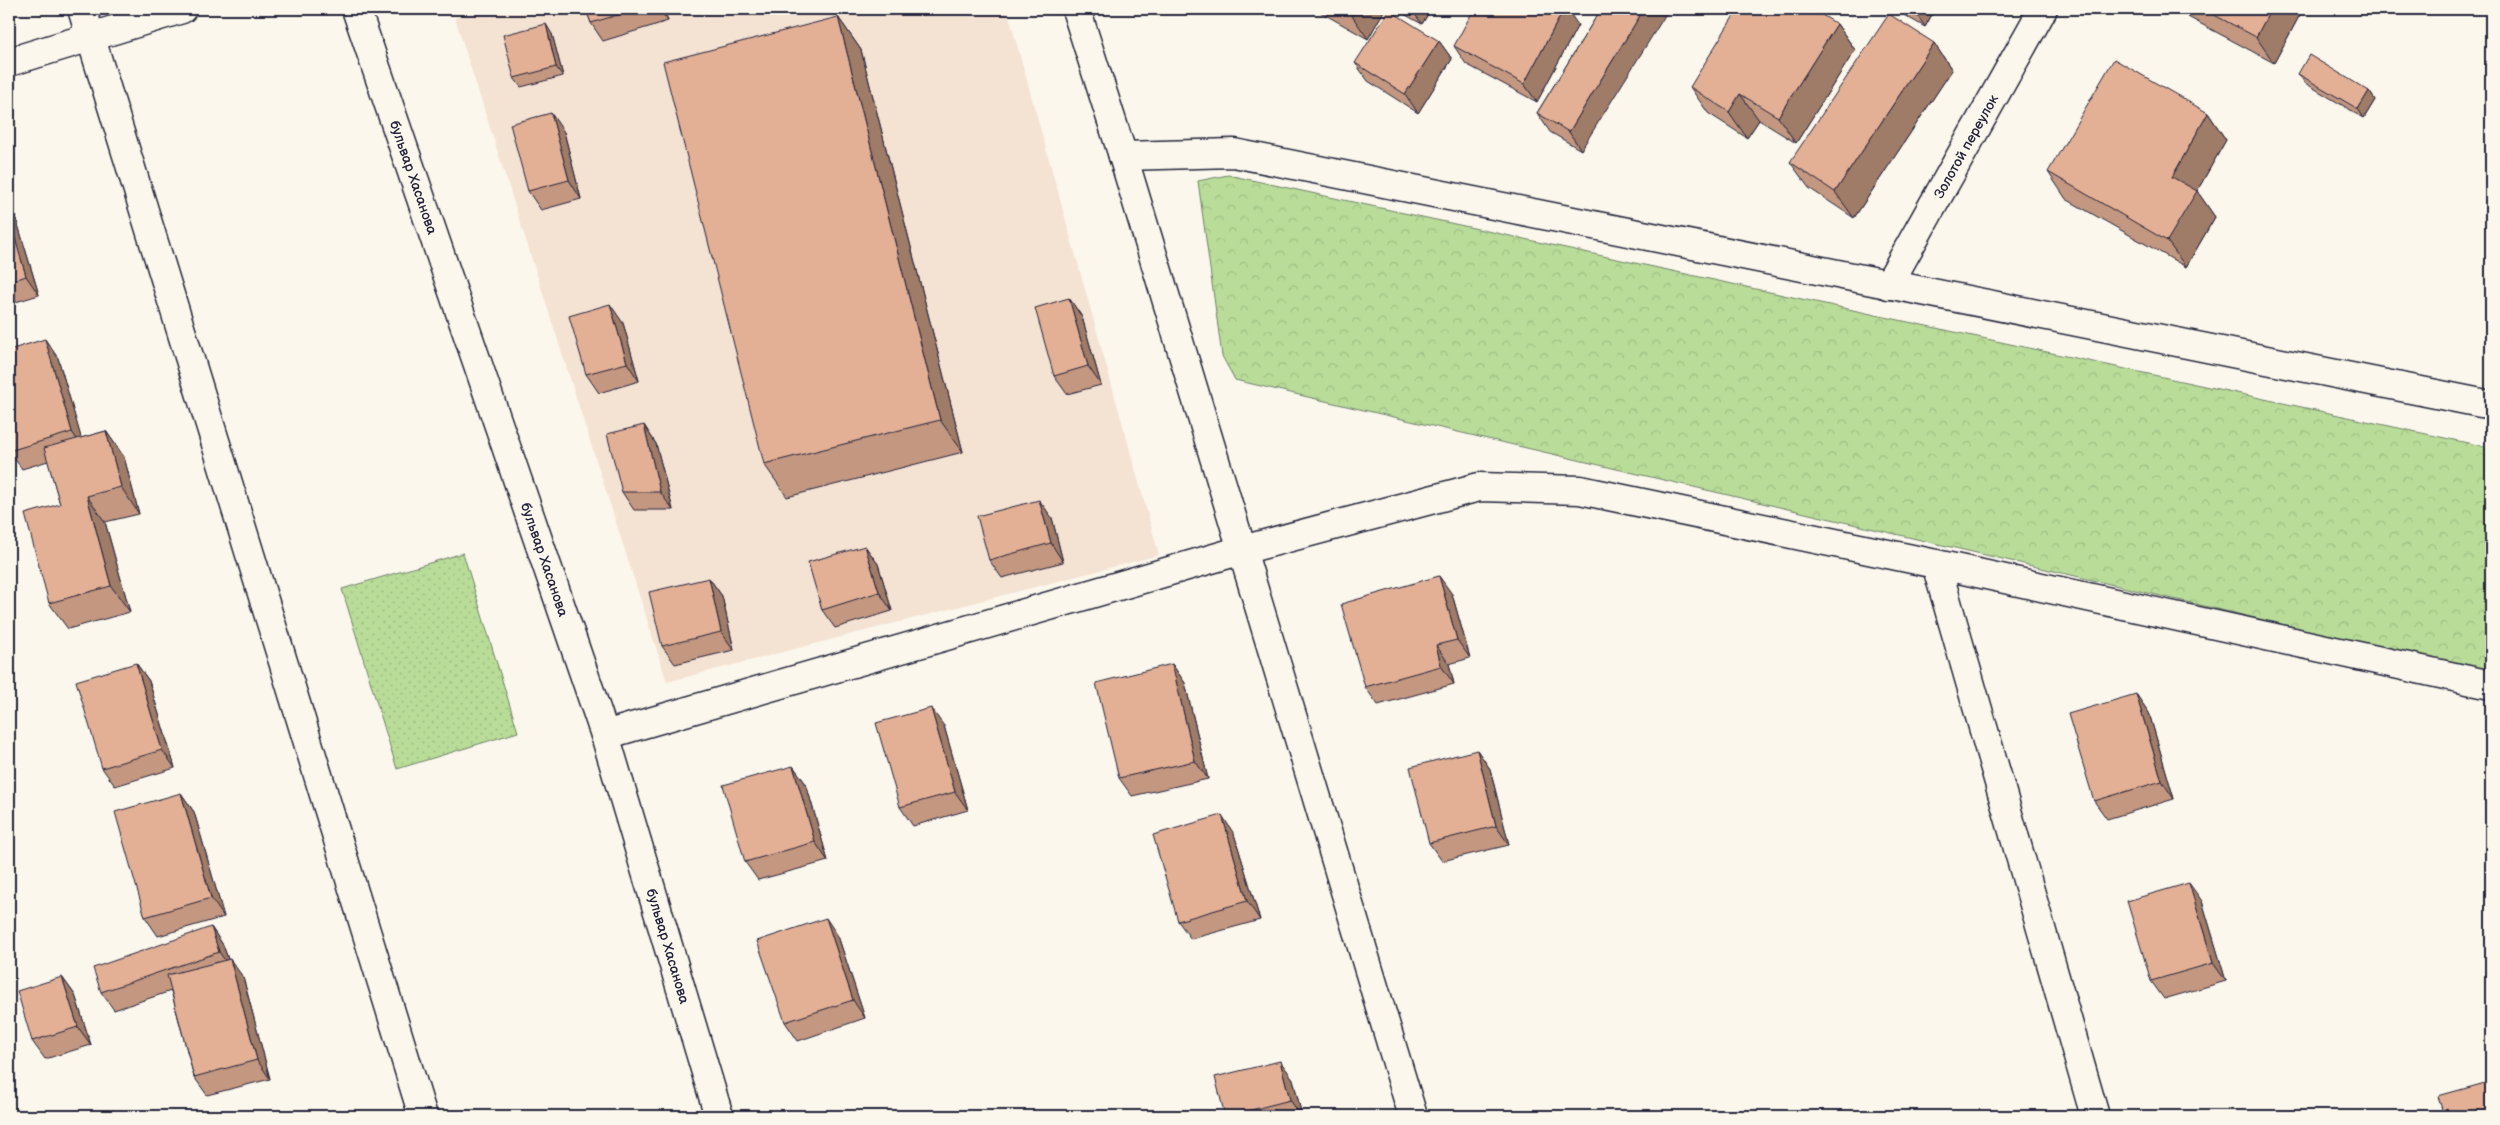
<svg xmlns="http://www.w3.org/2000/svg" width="2500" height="1125" font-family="'Balsamiq Sans',sans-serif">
  <defs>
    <pattern id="forest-crowns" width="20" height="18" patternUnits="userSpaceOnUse" patternTransform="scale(1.25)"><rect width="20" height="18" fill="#b9dd98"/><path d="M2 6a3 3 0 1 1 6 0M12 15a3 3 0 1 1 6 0" fill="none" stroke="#9fbd84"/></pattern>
    <pattern id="park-dots" width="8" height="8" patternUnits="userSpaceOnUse" patternTransform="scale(1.25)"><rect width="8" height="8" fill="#b9dd98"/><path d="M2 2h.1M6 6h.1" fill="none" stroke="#9fbd84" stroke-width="1.8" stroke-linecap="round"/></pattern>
  </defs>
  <rect width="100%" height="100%" fill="#fbf7ec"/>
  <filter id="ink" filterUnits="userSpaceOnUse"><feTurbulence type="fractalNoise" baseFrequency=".02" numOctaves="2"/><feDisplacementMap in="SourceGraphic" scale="10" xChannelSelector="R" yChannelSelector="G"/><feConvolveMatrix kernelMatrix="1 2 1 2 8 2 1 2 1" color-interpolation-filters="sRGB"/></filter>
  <g filter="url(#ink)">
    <!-- built -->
    <path fill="#f4e2d2" d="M 485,9 L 1007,9 L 1159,555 L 667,682 L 455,18 Z"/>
    <!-- forest -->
    <path fill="url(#forest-crowns)" stroke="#6e806a" d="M 1228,175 L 2491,448 L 2491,673 L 1235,380 L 1222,356 L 1198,181 Z"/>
    <!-- park -->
    <path fill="url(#park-dots)" stroke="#6e806a" d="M 463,553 L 518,732 L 397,769 L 342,589 Z"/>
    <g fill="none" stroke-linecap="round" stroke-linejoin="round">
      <defs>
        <g id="street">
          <path d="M 82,9 L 423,1116"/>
          <path id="s1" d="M 356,9 L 605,735 L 719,1116"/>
          <path d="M 1076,9 L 1123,156 L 1413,1116"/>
          <path d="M 9,62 L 182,9"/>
          <path d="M 1123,156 L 1234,153 L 2491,405"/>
          <path id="s2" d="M 1888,285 L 2043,9"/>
          <path d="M 1936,564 L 2095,1116"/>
          <path d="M 605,735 L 1242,550 L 1479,487 L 1580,490 L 1936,564 L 2491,685"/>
        </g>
      </defs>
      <!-- street casing -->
      <use href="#street" stroke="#22223b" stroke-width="31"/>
      <!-- street -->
      <use href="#street" stroke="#fbf7ec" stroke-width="28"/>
    </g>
    <!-- wall -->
    <path fill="#c39780" stroke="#22223b" d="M 586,9 L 664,9 L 668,21 L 603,41 L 591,23 Z
      M 1315,9 L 1385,9 L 1368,39 Z
      M 1395,9 L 1431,9 L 1422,24 Z
      M 1601,9 L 1581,150 L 1550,132 L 1537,113 Z
      M 1893,9 L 1935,9 L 1925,27 Z
      M 2182,9 L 2303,9 L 2274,63 L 2188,17 Z
      M 838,17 L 861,50 L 963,452 L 787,497 L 764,464 Z
      M 1837,24 L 1855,50 L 1796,143 L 1759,120 L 1747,138 L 1708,113 L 1690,87 Z
      M 1578,25 L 1537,102 L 1466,64 L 1454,46 Z
      M 552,34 L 563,76 L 521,87 L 514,78 Z
      M 1439,41 L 1452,59 L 1418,113 L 1368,81 L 1355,63 Z
      M 1934,43 L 1952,70 L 1854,218 L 1809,188 L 1790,162 Z
      M 2298,74 L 2369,91 L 2375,100 L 2364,118 L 2305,83 Z
      M 2208,113 L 2226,140 L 2197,191 L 2215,217 L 2186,267 L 2066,199 L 2048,172 Z
      M 564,132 L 581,199 L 541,210 L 528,191 Z
      M 9,200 L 12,205 L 39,295 L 9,304 Z
      M 1069,298 L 1082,317 L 1101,385 L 1067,394 L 1054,376 Z
      M 623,323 L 639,381 L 599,393 L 586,374 Z
      M 58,358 L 81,438 L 106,431 L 124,457 L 139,514 L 105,522 L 130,612 L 68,629 L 49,603 L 60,504 L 48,461 L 22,469 L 9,451 Z
      M 644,425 L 656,444 L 673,510 L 634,510 L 622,492 Z
      M 1039,500 L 1052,518 L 1063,562 L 1002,578 L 989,560 Z
      M 865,546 L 878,564 L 892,611 L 835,628 L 822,610 Z
      M 709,578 L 722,596 L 734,650 L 675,664 L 662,646 Z
      M 1452,594 L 1470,658 L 1449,664 L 1454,684 L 1378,705 L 1365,687 Z
      M 136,663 L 149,681 L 175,768 L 115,786 L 102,768 Z
      M 1172,664 L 1185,683 L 1208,779 L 1132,796 L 1119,778 Z
      M 2136,694 L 2149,713 L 2174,799 L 2107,819 L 2094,801 Z
      M 944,726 L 968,810 L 913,826 L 900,807 Z
      M 1477,750 L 1490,769 L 1509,845 L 1442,861 L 1429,843 Z
      M 793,766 L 806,784 L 828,861 L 758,880 L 745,862 Z
      M 181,793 L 194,812 L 224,917 L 158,936 L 145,917 Z
      M 1234,834 L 1260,920 L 1191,939 L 1178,921 Z
      M 2202,901 L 2226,981 L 2164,999 L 2151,981 Z
      M 211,927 L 223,945 L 228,959 L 243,977 L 270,1079 L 207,1095 L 194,1077 L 171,991 L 114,1010 L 101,992 Z
      M 838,936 L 865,1018 L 798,1041 L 785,1022 Z
      M 62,977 L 75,995 L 91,1045 L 45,1059 L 32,1041 Z
      M 1280,1061 L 1293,1079 L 1302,1116 L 1225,1116 Z"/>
    <!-- shaded-wall -->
    <path fill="#9f7b68" stroke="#22223b" d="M 659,9 L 664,9 L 668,21 Z
      M 1352,9 L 1385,9 L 1368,39 L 1350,13 Z
      M 1411,9 L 1431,9 L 1422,24 Z
      M 1564,9 L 1567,9 L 1578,25 L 1537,102 L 1524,84 Z
      M 1644,9 L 1669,9 L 1581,150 L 1569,132 Z
      M 1913,9 L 1935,9 L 1925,27 Z
      M 2271,9 L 2303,9 L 2274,63 L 2256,37 Z
      M 838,17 L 861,50 L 963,452 L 940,420 Z
      M 546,24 L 552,34 L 563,76 L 556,67 Z
      M 1837,24 L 1855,50 L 1796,143 L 1778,117 Z
      M 1439,41 L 1452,59 L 1418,113 L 1405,94 Z
      M 1934,43 L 1952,70 L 1854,218 L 1835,192 Z
      M 2369,91 L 2375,100 L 2364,118 L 2358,109 Z
      M 1740,94 L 1759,120 L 1747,138 L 1729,112 Z
      M 551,113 L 564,132 L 581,199 L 569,180 Z
      M 2208,113 L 2226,140 L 2197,191 L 2215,217 L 2186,267 L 2167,241 L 2172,177 Z
      M 9,200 L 12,205 L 39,295 L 26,276 L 9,218 Z
      M 1069,298 L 1082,317 L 1101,385 L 1088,366 Z
      M 610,304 L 623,323 L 639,381 L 627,363 Z
      M 45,339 L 58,358 L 85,451 L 72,432 Z
      M 644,425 L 656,444 L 673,510 L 660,492 Z
      M 106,431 L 124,457 L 139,514 L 121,487 Z
      M 87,496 L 105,522 L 130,612 L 111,586 Z
      M 1039,500 L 1052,518 L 1063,562 L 1051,543 Z
      M 865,546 L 878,564 L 892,611 L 879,592 Z
      M 1439,576 L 1452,594 L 1470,658 L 1457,640 Z
      M 709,578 L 722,596 L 734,650 L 721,632 Z
      M 1436,645 L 1449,664 L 1454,684 L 1441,666 Z
      M 136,663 L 149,681 L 175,768 L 162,750 Z
      M 1172,664 L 1185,683 L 1208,779 L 1195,761 Z
      M 2136,694 L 2149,713 L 2174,799 L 2162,781 Z
      M 931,708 L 944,726 L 968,810 L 955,792 Z
      M 1477,750 L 1490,769 L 1509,845 L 1496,826 Z
      M 793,766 L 806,784 L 828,861 L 815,842 Z
      M 181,793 L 194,812 L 224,917 L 211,898 Z
      M 1222,815 L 1234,834 L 1260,920 L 1247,901 Z
      M 2189,883 L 2202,901 L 2226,981 L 2213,963 Z
      M 826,918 L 838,936 L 865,1018 L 853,1000 Z
      M 211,927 L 223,945 L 232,970 L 219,952 Z
      M 230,959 L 243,977 L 270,1079 L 257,1060 Z
      M 62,977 L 75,995 L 91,1045 L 78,1027 Z
      M 1280,1061 L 1293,1079 L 1302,1116 L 1301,1116 L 1290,1100 Z
      M 2485,1083 L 2491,1092 L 2491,1106 Z"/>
    <!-- building -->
    <path fill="#e3b095" stroke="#22223b" d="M 586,9 L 637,9 L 591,23 Z
      M 1343,9 L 1352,9 L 1350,13 Z
      M 1474,9 L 1564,9 L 1524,84 L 1454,46 Z
      M 1601,9 L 1644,9 L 1569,132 L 1537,113 Z
      M 1738,9 L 1812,9 L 1837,24 L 1778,117 L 1740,94 L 1729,112 L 1690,87 Z
      M 2203,9 L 2271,9 L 2256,37 Z
      M 1389,10 L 1439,41 L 1405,94 L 1355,63 Z
      M 1889,14 L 1934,43 L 1835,192 L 1790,162 Z
      M 838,17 L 940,420 L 764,464 L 663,62 Z
      M 546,24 L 556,67 L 514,78 L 503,35 Z
      M 2309,55 L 2369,91 L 2358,109 L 2298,74 Z
      M 2114,59 L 2208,113 L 2172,177 L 2197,191 L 2167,241 L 2048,172 Z
      M 551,113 L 569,180 L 528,191 L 510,124 Z
      M 9,218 L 26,276 L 9,282 Z
      M 1069,298 L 1088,366 L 1054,376 L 1035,308 Z
      M 610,304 L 627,363 L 586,374 L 569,316 Z
      M 45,339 L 72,432 L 9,451 L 9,350 Z
      M 644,425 L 660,492 L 622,492 L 607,434 Z
      M 106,431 L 121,487 L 87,496 L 111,586 L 49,603 L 25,514 L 60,504 L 44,448 Z
      M 1039,500 L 1051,543 L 989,560 L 977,516 Z
      M 865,546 L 879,592 L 822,610 L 808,562 Z
      M 1439,576 L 1457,640 L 1436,645 L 1441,666 L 1365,687 L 1341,604 Z
      M 709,578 L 721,632 L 662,646 L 649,592 Z
      M 136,663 L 162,750 L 102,768 L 76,681 Z
      M 1172,664 L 1195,761 L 1119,778 L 1096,683 Z
      M 2136,694 L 2162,781 L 2094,801 L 2068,714 Z
      M 931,708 L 955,792 L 900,807 L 876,723 Z
      M 1477,750 L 1496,826 L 1429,843 L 1410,767 Z
      M 793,766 L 815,842 L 745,862 L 723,785 Z
      M 181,793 L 211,898 L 145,917 L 115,812 Z
      M 1222,815 L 1247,901 L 1178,921 L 1153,835 Z
      M 2189,883 L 2213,963 L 2151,981 L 2127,901 Z
      M 826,918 L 853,1000 L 785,1022 L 757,941 Z
      M 211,927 L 219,952 L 101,992 L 93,968 Z
      M 230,959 L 257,1060 L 194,1077 L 167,975 Z
      M 62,977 L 78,1027 L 32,1041 L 17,991 Z
      M 1280,1061 L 1290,1100 L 1228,1116 L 1225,1116 L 1215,1077 Z
      M 2485,1083 L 2491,1106 L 2491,1116 L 2444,1116 L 2438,1096 Z"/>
  </g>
  <g text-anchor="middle" stroke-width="4" stroke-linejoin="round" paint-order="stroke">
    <!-- street labels -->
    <g font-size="14" fill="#22223b" stroke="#fbf7ec">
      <text dy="5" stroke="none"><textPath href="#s2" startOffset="159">Золотой переулок</textPath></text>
      <text dy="5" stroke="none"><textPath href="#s1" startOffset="178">бульвар Хасанова</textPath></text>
      <text dy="5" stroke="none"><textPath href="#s1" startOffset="582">бульвар Хасанова</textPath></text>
      <text dy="5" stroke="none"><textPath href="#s1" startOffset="988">бульвар Хасанова</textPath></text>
    </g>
  </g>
  <!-- margin -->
  <rect width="2500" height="1125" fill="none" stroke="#fbf7ec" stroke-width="30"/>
  <rect x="15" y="15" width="2470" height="1095" fill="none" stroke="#22223b" stroke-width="2" filter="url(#ink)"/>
</svg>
